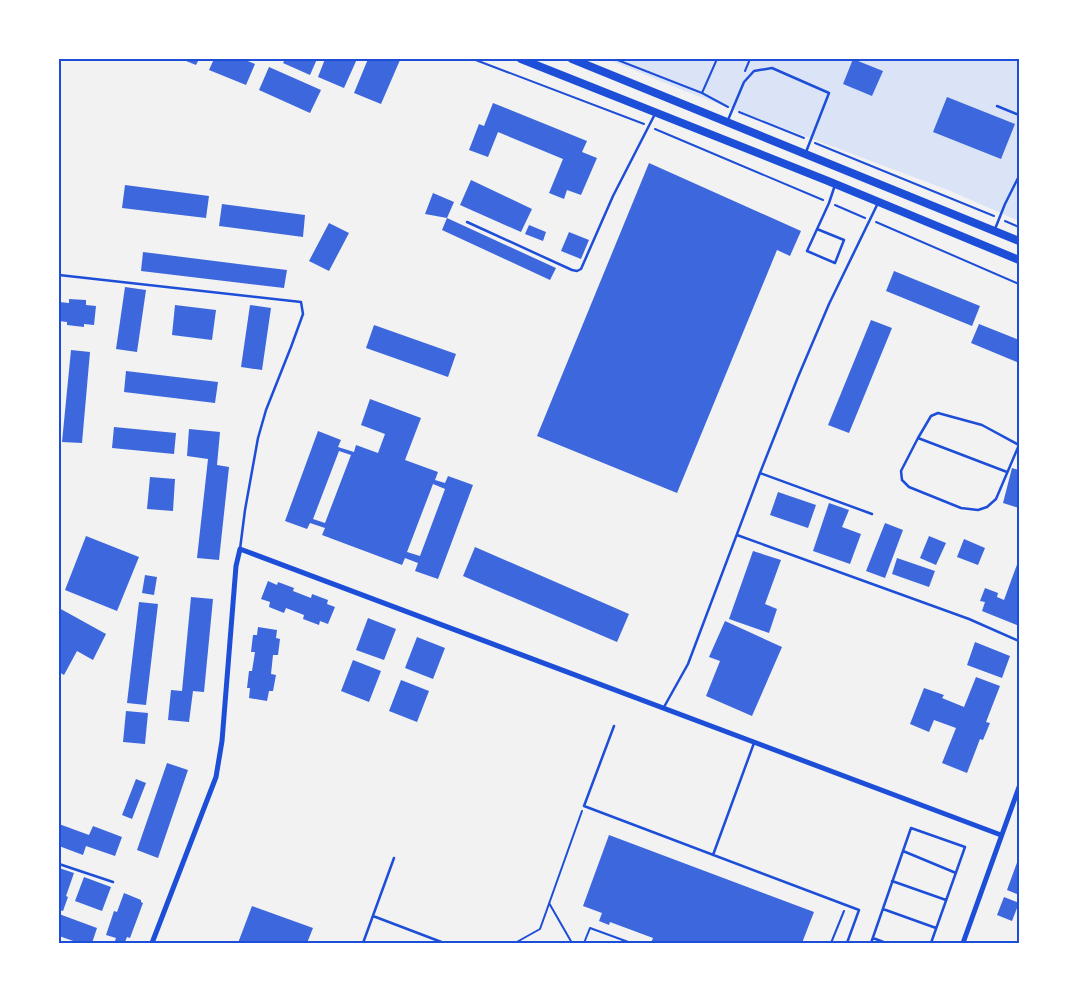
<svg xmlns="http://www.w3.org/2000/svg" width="1078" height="1002" font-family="Arial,sans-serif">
  <rect width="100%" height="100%" fill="#f2f2f2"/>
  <!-- green -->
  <path fill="#dbe4f7" d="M 607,59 L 1019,59 L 1019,221 L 948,190 L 682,90 Z"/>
  <!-- building -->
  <path fill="#3d67dc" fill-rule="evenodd" d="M 181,59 L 199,59 L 196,65 Z
    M 214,59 L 243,59 L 255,64 L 246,85 L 209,70 Z
    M 285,59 L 317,59 L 310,75 L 283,63 Z
    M 325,59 L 357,59 L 344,88 L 318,77 Z
    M 368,59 L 400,60 L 381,104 L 354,93 Z
    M 853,59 L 883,71 L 872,96 L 843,84 Z
    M 269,67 L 321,90 L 310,113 L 259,90 Z
    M 947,97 L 1015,124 L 1001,159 L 933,132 Z
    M 493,103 L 587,141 L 582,152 L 597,158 L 581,195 L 567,190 L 564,199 L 549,193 L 563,159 L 498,132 L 488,157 L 469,150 L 479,124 L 484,126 Z
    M 649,163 L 801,231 L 790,256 L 777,250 L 677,493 L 537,436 Z
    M 471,180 L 532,209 L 521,232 L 460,205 Z
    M 125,185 L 209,196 L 206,218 L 122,208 Z
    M 433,193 L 454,202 L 447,218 L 425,214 Z
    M 222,204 L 305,215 L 303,237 L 219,226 Z
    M 447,218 L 556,268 L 550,280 L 442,230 Z
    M 329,223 L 349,233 L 329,271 L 309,261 Z
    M 529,225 L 546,232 L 543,241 L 525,234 Z
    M 569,232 L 589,240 L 581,259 L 561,251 Z
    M 143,252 L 287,270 L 284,288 L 141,271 Z
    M 894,271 L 980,306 L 972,326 L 886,291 Z
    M 125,287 L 146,290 L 137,352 L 116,349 Z
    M 69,299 L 86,300 L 86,305 L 96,306 L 94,325 L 84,324 L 84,327 L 67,325 L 67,322 L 59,321 L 59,302 L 69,303 Z
    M 175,305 L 216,310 L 212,340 L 172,335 Z
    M 250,305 L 271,308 L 262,370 L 241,367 Z
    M 871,320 L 892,328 L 849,433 L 828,425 Z
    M 979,324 L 1019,340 L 1019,363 L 971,343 Z
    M 374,325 L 456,354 L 448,377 L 366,348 Z
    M 71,350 L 90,352 L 82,443 L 62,442 Z
    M 126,371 L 218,382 L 215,403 L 124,392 Z
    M 370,399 L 421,418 L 405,460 L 438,472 L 435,480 L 445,483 L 448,476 L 473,485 L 438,579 L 415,571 L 418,563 L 405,558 L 402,565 L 322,535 L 325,528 L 310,523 L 307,529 L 285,521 L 318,431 L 341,440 L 338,447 L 354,452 L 356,445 L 378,453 L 385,434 L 361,425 ZM 339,451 L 351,455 L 325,523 L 313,519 ZM 433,484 L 445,489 L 420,556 L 407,552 Z
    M 114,427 L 176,433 L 174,454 L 112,448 Z
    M 189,429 L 220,432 L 217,465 L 229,467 L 219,560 L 197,558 L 208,459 L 187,456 Z
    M 1012,468 L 1019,470 L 1019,508 L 1003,503 Z
    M 150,477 L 175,479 L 173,511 L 147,509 Z
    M 778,492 L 816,505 L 808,528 L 770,515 Z
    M 829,503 L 849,510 L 842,527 L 861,534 L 850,564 L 813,551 Z
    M 885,523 L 903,530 L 885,578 L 866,571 Z
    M 86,536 L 139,557 L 117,611 L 65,590 Z
    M 929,536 L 946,543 L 936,565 L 920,558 Z
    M 964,539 L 985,548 L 978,565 L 957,557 Z
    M 475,547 L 629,614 L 617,642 L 463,576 Z
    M 753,551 L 781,560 L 765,604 L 777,609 L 769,633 L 729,619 Z
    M 897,558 L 935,571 L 929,587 L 892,574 Z
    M 1019,559 L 1019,626 L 982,611 L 985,602 L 980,601 L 985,588 L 998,593 L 997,597 L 1004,600 Z
    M 145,575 L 157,577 L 154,595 L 142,593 Z
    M 268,581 L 277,585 L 278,582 L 294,588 L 293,591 L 311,598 L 312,594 L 328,600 L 327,604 L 335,607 L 328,624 L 320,621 L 319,625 L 303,619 L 304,615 L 286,608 L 284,613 L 269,607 L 270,602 L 261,599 Z
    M 191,597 L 213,599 L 204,692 L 193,691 L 189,722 L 168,720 L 171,690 L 182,691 Z
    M 139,602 L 158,604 L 146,705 L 127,703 Z
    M 59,608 L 106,634 L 93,660 L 77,651 L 64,675 L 59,672 Z
    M 368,618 L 396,629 L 384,660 L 356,650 Z
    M 725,621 L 782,647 L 752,716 L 706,696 L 720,661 L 709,657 Z
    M 258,627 L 277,630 L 276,638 L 280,639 L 278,655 L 273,655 L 271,674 L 276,675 L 273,691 L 269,691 L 267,701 L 249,698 L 250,688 L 247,688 L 249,671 L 252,671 L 255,652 L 251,652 L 253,635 L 257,635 Z
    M 417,637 L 445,648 L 433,679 L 405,668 Z
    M 975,642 L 1010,656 L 1002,678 L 967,665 Z
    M 353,660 L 381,671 L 369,702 L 341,691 Z
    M 976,677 L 1000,686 L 986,722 L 990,723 L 983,740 L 980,739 L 967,773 L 942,763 L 956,728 L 934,720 L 929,732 L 910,724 L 924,688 L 944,695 L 942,698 L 964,707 Z
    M 401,680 L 429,691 L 417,722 L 389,711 Z
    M 126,711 L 148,713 L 145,744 L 123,742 Z
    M 167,763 L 188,770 L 158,858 L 137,850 Z
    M 136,779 L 146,783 L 132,819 L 122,815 Z
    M 59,824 L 89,835 L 93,826 L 122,837 L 115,856 L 86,846 L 83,855 L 59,846 Z
    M 609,835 L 814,912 L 802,943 L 651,943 L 653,938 L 610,922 L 609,925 L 599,921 L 602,913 L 583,906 Z
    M 1019,857 L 1019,895 L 1007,890 Z
    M 59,868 L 74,873 L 66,896 L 68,897 L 63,911 L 59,910 Z
    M 84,877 L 111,887 L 102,911 L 75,901 Z
    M 124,893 L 141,900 L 141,902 L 143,903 L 130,938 L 127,937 L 125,942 L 122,941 L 121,943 L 115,941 L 116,938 L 106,935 L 114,911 L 117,912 Z
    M 1004,897 L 1019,903 L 1012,921 L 997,915 Z
    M 252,906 L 313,928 L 307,943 L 238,943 Z
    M 59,914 L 97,928 L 92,943 L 79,943 L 59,936 Z"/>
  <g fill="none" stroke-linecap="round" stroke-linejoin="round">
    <!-- path -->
    <path stroke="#1d4ed8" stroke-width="2" d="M 473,59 L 644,124
      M 615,59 L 702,93 L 728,107
      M 745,71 L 750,59
      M 702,93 L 717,59
      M 739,112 L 804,138
      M 655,129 L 823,200
      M 815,143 L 994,216
      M 835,205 L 865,218
      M 1005,221 L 1019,227
      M 876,222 L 1019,284
      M 549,903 L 572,943
      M 515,943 L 540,929 L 582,811
      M 584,943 L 590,928 L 631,943
      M 831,943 L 844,911"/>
    <!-- service -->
    <path stroke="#1d4ed8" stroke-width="2.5" d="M 997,106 L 1019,115
      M 728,120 L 744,82 L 754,71 L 772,68 L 829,93 L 806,152
      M 467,222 L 572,270 L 577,271 L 581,269 L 613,196 L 655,114
      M 817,229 L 844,240 L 835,263 L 807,251 L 829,203 L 835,185
      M 995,229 L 1005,204 L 1019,176
      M 59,275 L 301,302 L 303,314 L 291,347 L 266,410 L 258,438 L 245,510 L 240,549
      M 938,413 L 982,425 L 1019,445 L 996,499 L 987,507 L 978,510 L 961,508 L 909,487 L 902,480 L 901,471 L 918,438 L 931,416 Z
      M 918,438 L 1007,472
      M 760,473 L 872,514
      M 737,535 L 969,619 L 1019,641
      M 664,707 L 688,664 L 760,473 L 798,377 L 829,304 L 878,203
      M 614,726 L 584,806 L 859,910 L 847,943
      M 903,851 L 956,873
      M 713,855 L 754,743
      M 59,864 L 113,882
      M 892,881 L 946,900
      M 883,909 L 936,928
      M 373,916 L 444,943
      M 873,938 L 886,943
      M 363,943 L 394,858
      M 871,943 L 911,828 L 965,847 L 931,943"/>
    <!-- minor -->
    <path stroke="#1d4ed8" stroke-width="5" d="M 152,943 L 216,777 L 222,741 L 236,566 L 240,549 L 1001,835
      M 963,943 L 1019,787"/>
    <!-- primary -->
    <path stroke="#1d4ed8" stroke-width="8" d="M 521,59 L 828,181 L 1019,260
      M 572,59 L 1019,241"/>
  </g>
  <!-- border -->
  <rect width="1078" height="1002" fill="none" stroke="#ffffff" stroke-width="120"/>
  <rect x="60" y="60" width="958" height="882" fill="none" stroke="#1d4ed8" stroke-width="2"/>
</svg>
